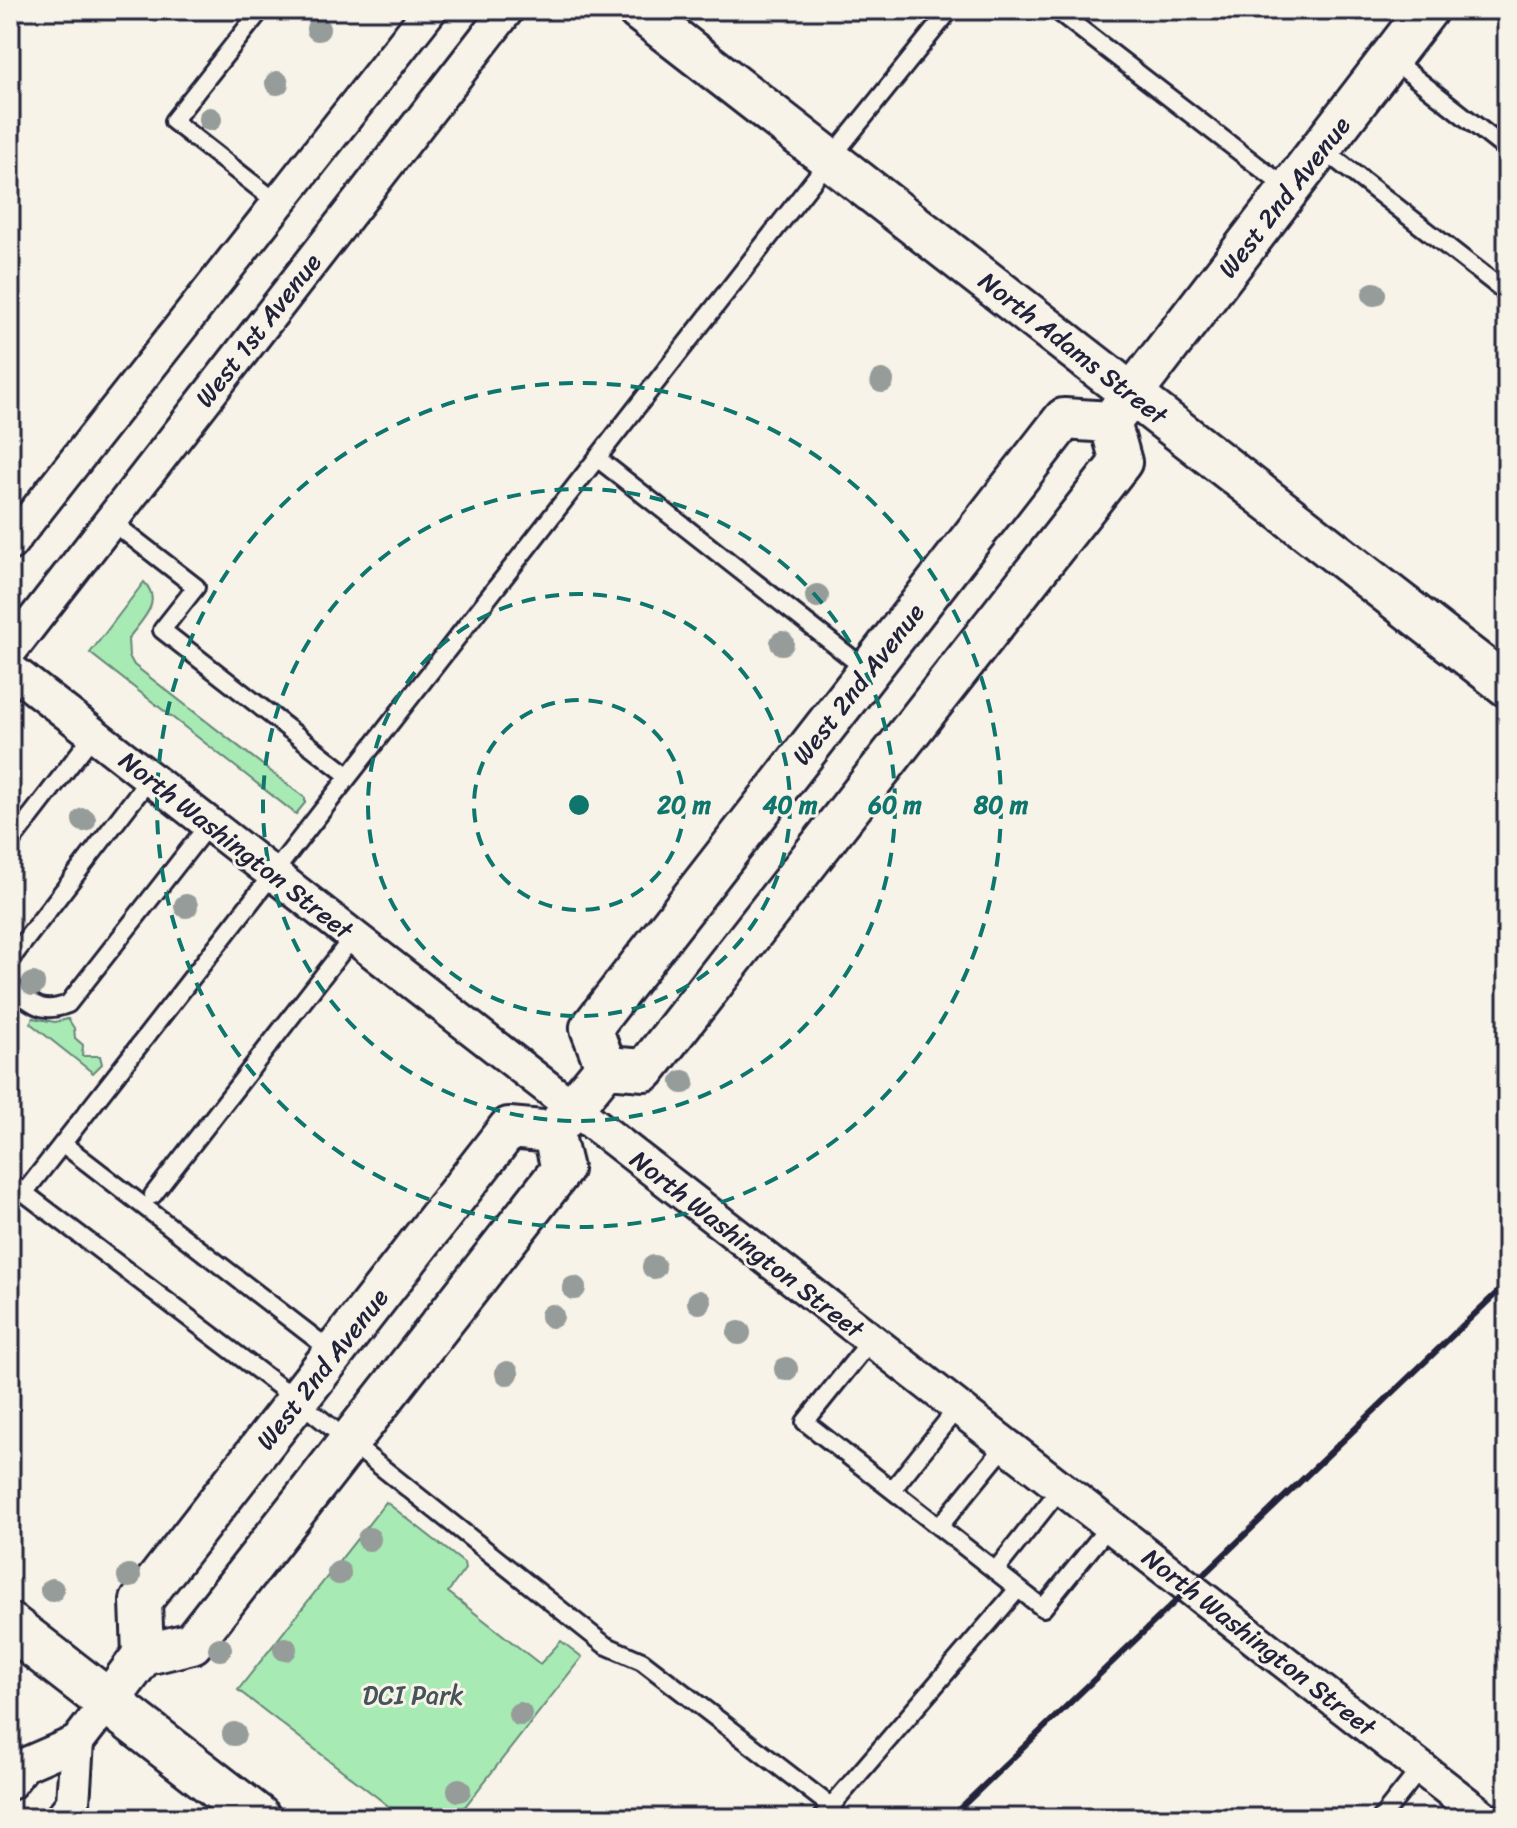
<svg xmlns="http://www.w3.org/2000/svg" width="1517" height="1828" font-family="Sriracha,sans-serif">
  <rect width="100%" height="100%" fill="#f7f3e8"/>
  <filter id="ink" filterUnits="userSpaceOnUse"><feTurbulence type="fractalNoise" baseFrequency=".0125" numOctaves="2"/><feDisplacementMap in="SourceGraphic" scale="16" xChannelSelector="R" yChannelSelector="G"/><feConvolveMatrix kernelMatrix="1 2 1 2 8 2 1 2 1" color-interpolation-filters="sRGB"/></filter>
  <g filter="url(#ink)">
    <!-- green -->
    <path fill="#a8eab4" stroke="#658678" stroke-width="2" d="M 144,582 C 164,603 141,620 128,639 L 129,656 L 134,665 L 305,798 L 305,803 L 296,814 L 90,653 Z
      M 33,1018 L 55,1022 L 68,1019 L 74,1028 L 75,1038 L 83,1045 L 82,1056 L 100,1056 L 102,1064 L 93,1073 L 30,1023 Z
      M 386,1502 L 464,1563 L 465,1569 L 448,1592 L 540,1664 L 561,1641 L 582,1657 L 456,1818 L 404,1818 L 238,1690 Z"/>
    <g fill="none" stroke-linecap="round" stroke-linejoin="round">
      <defs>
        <path id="service" d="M 261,10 L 173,121 L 279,204
          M 1056,10 L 1289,190
          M 1390,58 L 1507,150
          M 1321,148 L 1507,293
          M 597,458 L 868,671
          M 111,521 L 196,587 L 162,630 L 349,776
          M 10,843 L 94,734
          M 10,960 L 150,778
          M 10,986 C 32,1003 40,1015 68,1004 L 209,824
          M 63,1144 L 334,1353
          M 10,1182 L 297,1400 L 605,1645 L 642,1661 L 833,1808
          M 24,1193 L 831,158 L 950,10
          M 153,1195 L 353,937
          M 871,1340 L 805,1422 L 1043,1608 L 1110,1525
          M 892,1490 L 958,1407
          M 939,1527 L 1006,1445
          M 995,1571 L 1061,1488
          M 821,1818 L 1018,1589
          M 1381,1818 L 1421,1768"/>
        <path id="minor" d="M 10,544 L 430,10
          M 10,651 L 507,10
          M 10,669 L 1485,1818
          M 10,1783 L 24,1765 L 77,1742 L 108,1702
          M 61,1818 L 73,1803 L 77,1742"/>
        <path id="tertiary" d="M 638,10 L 1507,686
          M 1115,416 L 1427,10
          M 606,1067 L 591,1028 L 1064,419 L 1110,422
          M 606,1067 L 645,1070 L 1121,462 L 1110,422
          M 553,1132 L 606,1067
          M 143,1655 L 192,1643 L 562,1169 L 553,1132
          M 108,1702 L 143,1655 L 141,1601 L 509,1128 L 553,1132"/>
        <path id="secondary" d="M 10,1626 L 258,1818"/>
      </defs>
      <!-- service casing -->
      <use href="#service" stroke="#22223b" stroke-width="22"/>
      <!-- minor casing -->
      <use href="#minor" stroke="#22223b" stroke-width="38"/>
      <!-- tertiary casing -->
      <use href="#tertiary" stroke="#22223b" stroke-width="46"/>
      <!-- secondary casing -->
      <use href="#secondary" stroke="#22223b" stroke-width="50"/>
      <!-- service -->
      <use href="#service" stroke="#f7f3e8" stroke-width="16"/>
      <!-- minor -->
      <use href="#minor" stroke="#f7f3e8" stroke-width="32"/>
      <!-- tertiary -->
      <use href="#tertiary" stroke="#f7f3e8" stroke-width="40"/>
      <!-- secondary -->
      <use href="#secondary" stroke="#f7f3e8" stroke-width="44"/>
      <!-- rail -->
      <path stroke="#22223b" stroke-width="6" d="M 950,1818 L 1507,1283"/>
    </g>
    <!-- trees -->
    <g fill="#959c99">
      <circle cx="318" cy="29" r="12"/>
      <circle cx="277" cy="83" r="12"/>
      <circle cx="210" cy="119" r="12"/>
      <circle cx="1374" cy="294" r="12"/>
      <circle cx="882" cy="381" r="12"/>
      <circle cx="817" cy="596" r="12"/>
      <circle cx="782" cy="643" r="12"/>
      <circle cx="84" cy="820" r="12"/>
      <circle cx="186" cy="906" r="12"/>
      <circle cx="33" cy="984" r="12"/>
      <circle cx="683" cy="1082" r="12"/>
      <circle cx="654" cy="1267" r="12"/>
      <circle cx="574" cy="1288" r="12"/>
      <circle cx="699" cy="1302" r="12"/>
      <circle cx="552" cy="1316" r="12"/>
      <circle cx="739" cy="1333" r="12"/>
      <circle cx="786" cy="1369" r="12"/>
      <circle cx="507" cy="1373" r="12"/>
      <circle cx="369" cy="1539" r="12"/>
      <circle cx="339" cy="1573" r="12"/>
      <circle cx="129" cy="1576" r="12"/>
      <circle cx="52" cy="1590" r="12"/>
      <circle cx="220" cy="1649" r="12"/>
      <circle cx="285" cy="1649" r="12"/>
      <circle cx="520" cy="1714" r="12"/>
      <circle cx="234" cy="1734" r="12"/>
      <circle cx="459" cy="1790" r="12"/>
    </g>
  </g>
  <!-- distance rings -->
  <g fill="none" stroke="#0f766e" stroke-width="4" stroke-dasharray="14 10">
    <circle cx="579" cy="805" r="105"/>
    <circle cx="579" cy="805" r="211"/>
    <circle cx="579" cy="805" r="316"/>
    <circle cx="579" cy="805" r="422"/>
  </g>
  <g text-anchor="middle" stroke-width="6" stroke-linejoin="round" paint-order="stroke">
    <!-- street labels -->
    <g font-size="26" fill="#22223b" stroke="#f7f3e8">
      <text transform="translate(1284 197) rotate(-52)" y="9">West 2nd Avenue</text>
      <text transform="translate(258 330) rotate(-52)" y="9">West 1st Avenue</text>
      <text transform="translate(1073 348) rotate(38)" y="9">North Adams Street</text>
      <text transform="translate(858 684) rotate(-52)" y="9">West 2nd Avenue</text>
      <text transform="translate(236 845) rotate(38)" y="9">North Washington Street</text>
      <text transform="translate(747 1244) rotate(38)" y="9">North Washington Street</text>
      <text transform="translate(322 1369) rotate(-52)" y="9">West 2nd Avenue</text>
      <text transform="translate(1259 1642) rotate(38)" y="9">North Washington Street</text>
    </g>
    <!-- park labels -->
    <g font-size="26" fill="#445459" stroke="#f7f3e8">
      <text x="413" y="1704">DCI Park</text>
    </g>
  </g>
  <circle cx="579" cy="805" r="12" fill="#0f766e" stroke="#f7f3e8" stroke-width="4"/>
  <g font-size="24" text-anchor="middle" font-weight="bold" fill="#0f766e" stroke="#f7f3e8" stroke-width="6" stroke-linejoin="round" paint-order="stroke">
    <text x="684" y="813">20 m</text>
    <text x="790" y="813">40 m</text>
    <text x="895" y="813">60 m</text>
    <text x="1001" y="813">80 m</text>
  </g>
  <!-- margin -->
  <rect width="1517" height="1828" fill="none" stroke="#f7f3e8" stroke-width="40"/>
  <rect x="20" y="20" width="1477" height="1788" fill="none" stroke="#22223b" stroke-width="3" filter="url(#ink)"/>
</svg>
